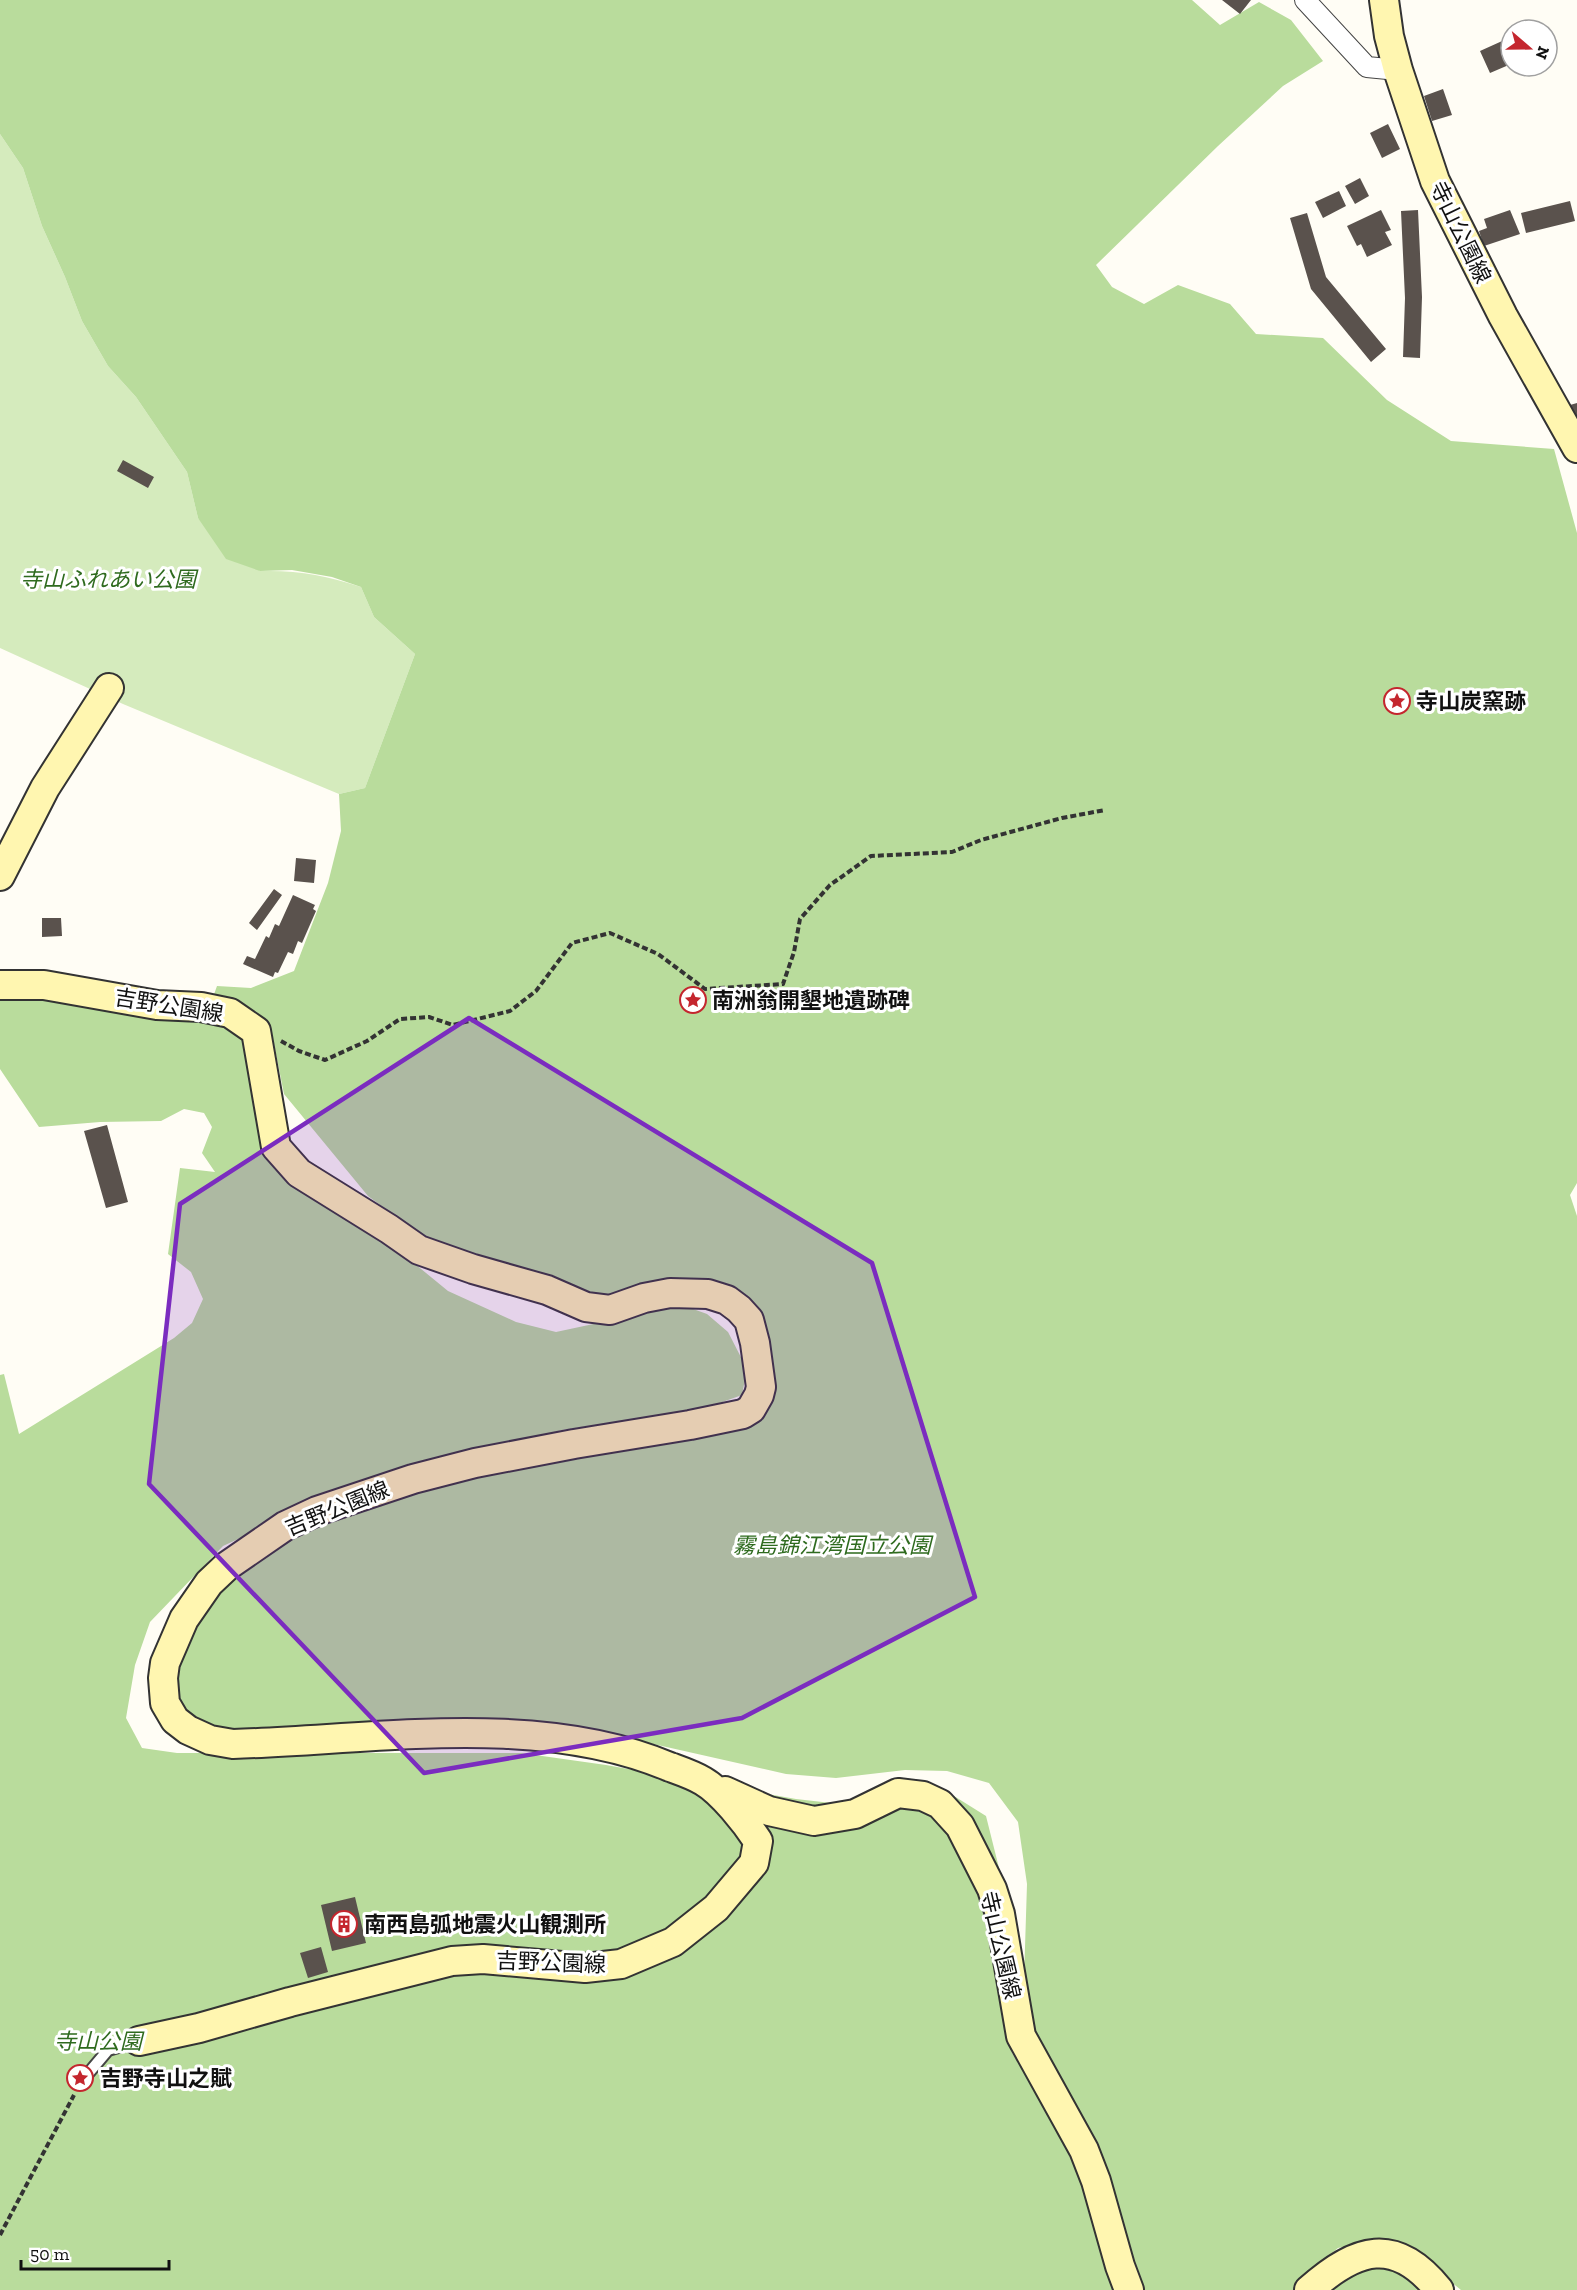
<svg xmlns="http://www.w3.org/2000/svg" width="1577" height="2290" font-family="'Zilla Slab','Noto Sans JP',serif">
  <rect width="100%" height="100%" fill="#fffdf5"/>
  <!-- green -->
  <path fill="#d5ebbd" d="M 0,134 L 23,168 L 42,226 L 65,277 L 82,321 L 108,366 L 136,397 L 187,472 L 198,518 L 260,571 C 298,570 325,575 361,587 L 374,617 L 415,654 L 365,788 L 339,794 L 123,704 L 0,648 Z"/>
  <!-- forest -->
  <path fill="#b9dc9c" d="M 0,0 L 1192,0 L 1220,25 L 1259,2 L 1291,20 L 1323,61 L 1283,86 L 1218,146 L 1096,265 L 1112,287 L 1144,304 L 1178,285 L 1230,304 L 1256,334 L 1323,338 L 1387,400 L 1451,441 L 1554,449 L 1577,533 L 1577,1183 L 1570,1195 L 1577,1216 L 1577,2290 L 1461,2290 L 1413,2251 L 1381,2239 L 1338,2248 L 1305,2275 L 1297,2290 L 1141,2290 L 1034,2039 L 1024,1979 L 1027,1884 L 1018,1822 L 989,1783 L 947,1771 L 905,1770 L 836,1778 L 786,1774 L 600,1732 L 245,1734 L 214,1727 L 182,1711 L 175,1692 L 175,1665 L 210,1599 L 237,1571 L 326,1518 L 476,1472 L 744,1426 L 771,1366 L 765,1320 L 744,1295 L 600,1298 L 440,1249 L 368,1196 L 284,1094 L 271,1029 L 242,1007 L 212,1000 L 217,986 L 251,988 L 294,971 L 328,883 L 341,831 L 339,794 L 365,788 L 415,654 L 374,617 L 361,587 L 332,577 L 292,570 L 260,571 L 226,559 L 198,518 L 187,472 L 136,397 L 108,366 L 82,321 L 65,277 L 42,226 L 23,168 L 0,134 Z
    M 0,994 L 37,995 L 235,1027 L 249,1039 L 261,1105 L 343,1205 L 448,1291 L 516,1322 L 556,1332 L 682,1305 L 707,1314 L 728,1332 L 747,1369 L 742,1395 L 700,1410 L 562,1430 L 331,1496 L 223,1546 L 150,1622 L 135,1665 L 126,1718 L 142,1748 L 177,1753 L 521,1753 L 606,1765 L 796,1799 L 840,1804 L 907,1794 L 954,1796 L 986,1816 L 1001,1876 L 999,1987 L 1012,2053 L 1051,2115 L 1091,2203 L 1117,2290 L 0,2290 L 0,1375 L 4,1374 L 19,1434 L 174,1338 L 192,1323 L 203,1299 L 191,1272 L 168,1254 L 180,1168 L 215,1172 L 202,1153 L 212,1127 L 204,1113 L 184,1109 L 161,1121 L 100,1122 L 39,1127 L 0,1069 Z
    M 1383,2266 L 1415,2281 L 1424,2290 L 1329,2290 L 1357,2272 Z"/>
  <!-- building -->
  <path fill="#5a524d" d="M 1222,0 L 1251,0 L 1240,14 Z
    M 1511,37 L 1511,64 L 1490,73 L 1480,51 Z
    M 1443,89 L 1452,115 L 1432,121 L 1424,96 Z
    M 1388,124 L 1400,149 L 1382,158 L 1370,133 Z
    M 1360,178 L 1369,196 L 1355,204 L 1345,186 Z
    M 1339,191 L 1346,206 L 1323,218 L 1315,202 Z
    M 1570,201 L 1575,221 L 1526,233 L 1521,213 Z
    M 1381,210 L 1391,230 L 1385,232 L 1392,245 L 1367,257 L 1361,244 L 1357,246 L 1347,226 Z
    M 1418,210 L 1422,297 L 1420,358 L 1403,357 L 1405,298 L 1401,211 Z
    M 1510,210 L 1520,234 L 1484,246 L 1479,231 L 1487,228 L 1484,219 Z
    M 1307,213 L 1326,277 L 1386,349 L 1371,362 L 1311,289 L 1290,218 Z
    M 1577,403 L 1577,416 L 1574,417 L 1570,405 Z
    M 123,460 L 154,477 L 148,488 L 117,471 Z
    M 296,858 L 316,860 L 314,883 L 294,881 Z
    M 274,889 L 282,895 L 257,930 L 249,923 Z
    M 293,895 L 315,905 L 313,909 L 316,911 L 302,943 L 298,941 L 293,954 L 288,952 L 278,973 L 275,972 L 273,977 L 243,964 L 247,956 L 255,959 L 266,936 L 269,938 L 275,924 L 279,926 Z
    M 42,918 L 61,918 L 62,936 L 42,937 Z
    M 107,1125 L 128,1202 L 106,1208 L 84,1131 Z
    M 355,1897 L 366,1943 L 332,1951 L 321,1905 Z
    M 321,1947 L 328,1972 L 308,1978 L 300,1953 Z"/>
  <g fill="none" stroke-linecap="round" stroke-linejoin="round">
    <defs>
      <path id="lane" d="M 81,2082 L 108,2050 L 139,2041"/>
      <path id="street" d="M 1305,0 L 1367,67 L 1398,70"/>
      <path id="secondary" d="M 1384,0 L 1389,36 L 1398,70 L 1435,181 L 1503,316 L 1577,448
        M 0,876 L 45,788 L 109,688
        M 0,985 L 44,985 L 157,1005 L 201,1007 L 230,1013 L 256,1031 L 276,1147 L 299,1173 L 389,1229 L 419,1250 L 473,1269 L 547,1290 L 586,1307 L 610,1310 L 644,1298 L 670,1293 L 708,1294 L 727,1300 L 739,1309 L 749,1320 L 755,1343 L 761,1387 L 759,1395 L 751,1409 L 743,1414 L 690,1425 L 574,1444 L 475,1463 L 413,1479 L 317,1511 L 285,1526 L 227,1566 L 209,1583 L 184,1619 L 165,1663 L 163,1678 L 165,1703 L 175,1720 L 188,1730 L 210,1740 L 233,1744 C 372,1740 539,1711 670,1767 C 681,1771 693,1775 703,1781 C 722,1792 746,1823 758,1841 L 754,1863 L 716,1908 L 673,1942 L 621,1964 L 585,1968 L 483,1959 L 452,1961 L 290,2002 L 199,2028 L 139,2041
        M 725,1791 L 769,1811 L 814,1821 L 855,1814 L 898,1793 L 923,1796 L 940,1804 L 960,1826 L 992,1889 L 1000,1914 L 1021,2036 L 1084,2150 L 1096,2181 L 1120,2266 L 1129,2290
        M 1309,2290 C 1356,2248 1395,2235 1439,2290"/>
    </defs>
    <!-- lane casing -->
    <use href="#lane" stroke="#444" stroke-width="14"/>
    <!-- street casing -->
    <use href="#street" stroke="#444" stroke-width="22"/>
    <!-- secondary casing -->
    <use href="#secondary" stroke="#333" stroke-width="32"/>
    <!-- path -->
    <path stroke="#333" stroke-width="4" stroke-dasharray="6 3" stroke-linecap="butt" d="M 281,1041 L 299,1051 L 325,1060 L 367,1041 L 400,1019 L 429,1017 L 453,1025 L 510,1011 L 536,991 L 572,943 L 610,933 L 658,954 L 705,989 L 783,984 L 794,952 L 800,919 L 830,885 L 871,856 L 952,852 L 981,840 L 1062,818 L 1105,810
      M 0,2235 L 74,2095"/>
    <!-- lane -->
    <use href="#lane" stroke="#fff" stroke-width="10"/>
    <!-- street -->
    <use href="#street" stroke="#fff" stroke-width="20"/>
    <!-- secondary -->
    <use href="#secondary" stroke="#fff6b0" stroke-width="28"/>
  </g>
  <!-- marked area -->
  <path fill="#7b2cbf" fill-opacity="0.2" stroke="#7b2cbf" stroke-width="4.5" stroke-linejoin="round" d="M 469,1018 L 872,1263 L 975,1597 L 742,1718 L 424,1773 L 149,1484 L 180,1204 Z"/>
  <!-- icons -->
  <defs>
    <symbol id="sight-ring" viewBox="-11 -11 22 22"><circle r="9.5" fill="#fff" stroke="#c4262e" stroke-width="1.5"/><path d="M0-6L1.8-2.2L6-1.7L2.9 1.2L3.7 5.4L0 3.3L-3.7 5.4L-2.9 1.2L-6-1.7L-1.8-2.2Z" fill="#c4262e"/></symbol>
    <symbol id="building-ring" viewBox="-11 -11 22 22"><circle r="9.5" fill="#fff" stroke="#c4262e" stroke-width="1.5"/><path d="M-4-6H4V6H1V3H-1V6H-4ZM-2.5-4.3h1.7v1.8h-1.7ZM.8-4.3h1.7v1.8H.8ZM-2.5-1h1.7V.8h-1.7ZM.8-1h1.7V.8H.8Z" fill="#c4262e"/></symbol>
  </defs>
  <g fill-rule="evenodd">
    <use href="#sight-ring" x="1382" y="686" width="30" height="30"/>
    <use href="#sight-ring" x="678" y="985" width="30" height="30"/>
    <use href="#building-ring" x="329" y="1909" width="30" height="30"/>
    <use href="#sight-ring" x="65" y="2063" width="30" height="30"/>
  </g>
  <g text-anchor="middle" stroke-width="6" stroke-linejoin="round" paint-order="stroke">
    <!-- street labels -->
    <g font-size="22" fill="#111" stroke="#fff">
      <text transform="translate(1461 232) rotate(64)" y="8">寺山公園線</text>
      <text transform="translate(169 1005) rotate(9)" y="8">吉野公園線</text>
      <text transform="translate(337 1508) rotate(-22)" y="8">吉野公園線</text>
      <text transform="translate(1001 1945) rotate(77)" y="8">寺山公園線</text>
      <text transform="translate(551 1962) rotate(2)" y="8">吉野公園線</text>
    </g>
    <!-- park labels -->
    <g font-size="22" font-style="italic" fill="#2f6b1f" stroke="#fff">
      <text x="108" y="587">寺山ふれあい公園</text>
      <text x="832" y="1553">霧島錦江湾国立公園</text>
      <text x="98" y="2049">寺山公園</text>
    </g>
    <!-- poi labels -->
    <g font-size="22" font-weight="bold" fill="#111" stroke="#fff" text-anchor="start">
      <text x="1416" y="709">寺山炭窯跡</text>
      <text x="712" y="1008">南洲翁開墾地遺跡碑</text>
      <text x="364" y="1932">南西島弧地震火山観測所</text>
      <text x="100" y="2086">吉野寺山之賦</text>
    </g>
  </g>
  <!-- north arrow -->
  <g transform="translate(1529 48) rotate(110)"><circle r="28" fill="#ffffff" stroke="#a0a0a0" stroke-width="1.5"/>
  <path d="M0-4.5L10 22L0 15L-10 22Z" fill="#c4262e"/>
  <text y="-9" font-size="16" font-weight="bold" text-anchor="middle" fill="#111111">N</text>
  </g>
  <!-- scale -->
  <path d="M21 2260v9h148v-9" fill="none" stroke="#111111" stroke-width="3"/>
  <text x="30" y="2260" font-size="18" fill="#111111" stroke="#ffffff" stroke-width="4.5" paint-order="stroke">50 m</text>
</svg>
